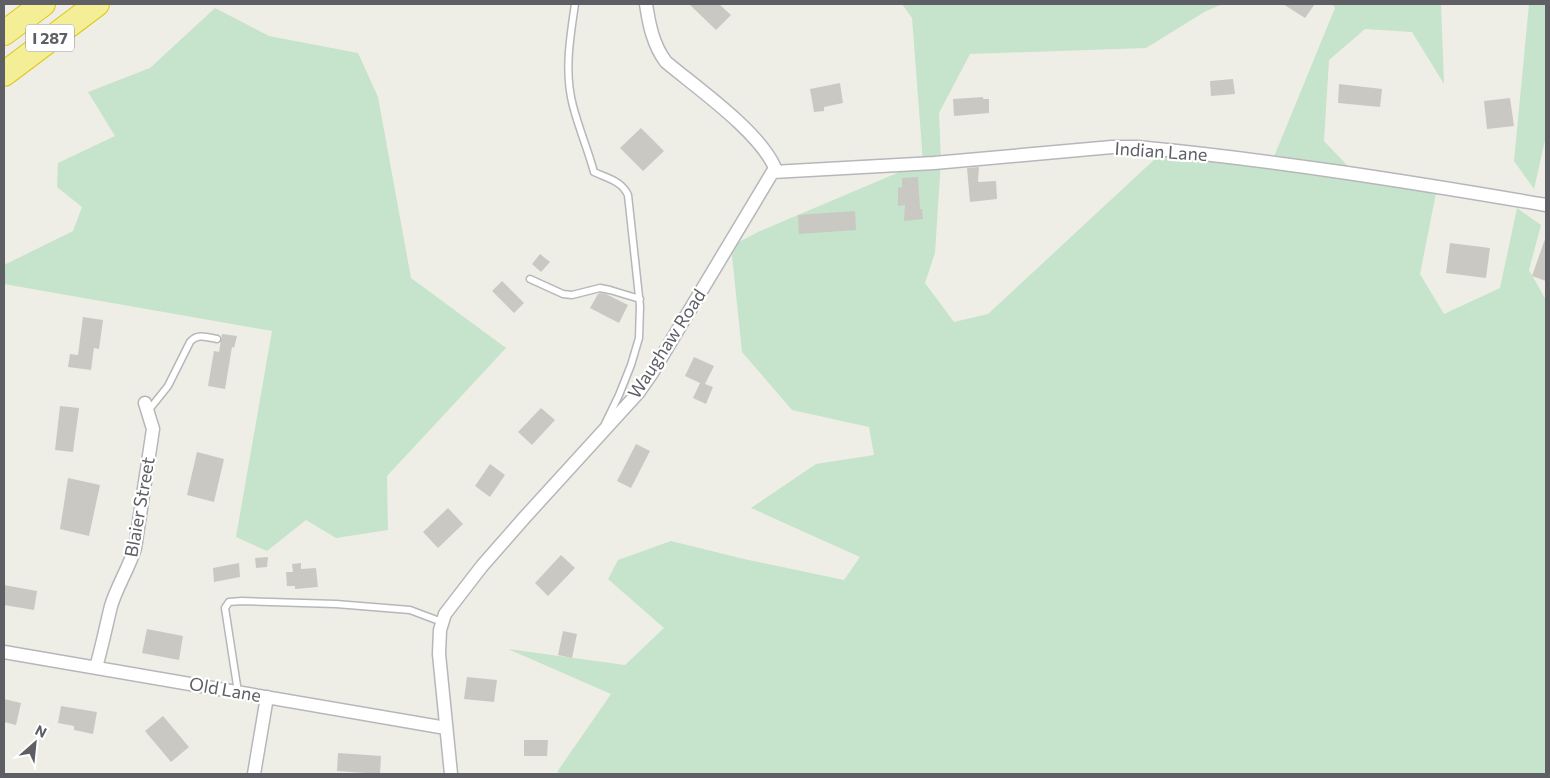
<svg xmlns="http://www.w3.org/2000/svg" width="1550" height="778" font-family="Commissioner,sans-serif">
  <rect width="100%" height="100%" fill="#eeeee6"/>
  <!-- green -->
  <path fill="#c5e4cb" d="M 902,4 L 1223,4 L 1206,11 L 1146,48 L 970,54 L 939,113 L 941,161 L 935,253 L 925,283 L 954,322 L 988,314 L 1170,145 L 1271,164 L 1335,8 L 1332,4 L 1441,4 L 1444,84 L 1412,32 L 1365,29 L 1329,60 L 1324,141 L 1362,181 L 1437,188 L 1420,274 L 1444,314 L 1500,288 L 1517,208 L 1541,225 L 1529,270 L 1546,300 L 1546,774 L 562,774 L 557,772 L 611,694 L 508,649 L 625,665 L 664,628 L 608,579 L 618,560 L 671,541 L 744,559 L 844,580 L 860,557 L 751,508 L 816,464 L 874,455 L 869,427 L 792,410 L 742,352 L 731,246 L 760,231 L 923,162 L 912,18 Z
    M 1529,4 L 1546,4 L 1546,136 L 1534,189 L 1514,161 Z
    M 215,8 L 269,36 L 358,53 L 378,97 L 411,278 L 506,348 L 387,476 L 388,530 L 336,538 L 306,520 L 267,551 L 236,537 L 272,331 L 4,284 L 4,265 L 73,231 L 82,207 L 57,187 L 58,163 L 115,136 L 88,92 L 150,68 Z"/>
  <!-- building -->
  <path fill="#cac8c2" d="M 689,4 L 719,4 L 731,15 L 716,30 Z
    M 1283,4 L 1315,4 L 1305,18 Z
    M 1233,79 L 1235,94 L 1211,96 L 1210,81 Z
    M 840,83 L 843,103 L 824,107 L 824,111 L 814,112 L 810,89 Z
    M 1339,84 L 1382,89 L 1380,107 L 1338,103 Z
    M 983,97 L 983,99 L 989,99 L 989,113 L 954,116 L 953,99 Z
    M 1510,98 L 1514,126 L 1487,129 L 1484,101 Z
    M 641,128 L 664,151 L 643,171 L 620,148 Z
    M 979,167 L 978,182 L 996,181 L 997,199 L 970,202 L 967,168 Z
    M 918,177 L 920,209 L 922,209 L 923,219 L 904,221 L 905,205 L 898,206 L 898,188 L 902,187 L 902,178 Z
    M 855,211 L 856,230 L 799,234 L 798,215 Z
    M 1545,239 L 1546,240 L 1546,281 L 1532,276 Z
    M 1450,243 L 1490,248 L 1486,278 L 1446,273 Z
    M 540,254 L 550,262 L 541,272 L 532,264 Z
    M 502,281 L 524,303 L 514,313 L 492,291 Z
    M 600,293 L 606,294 L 628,305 L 619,323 L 590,308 L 598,294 Z
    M 83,317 L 103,320 L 99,349 L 94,348 L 91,370 L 68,367 L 70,354 L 78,355 Z
    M 222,334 L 237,336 L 234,348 L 232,347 L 225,389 L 208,386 L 214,351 L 219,352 Z
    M 694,357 L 714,366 L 705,384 L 713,387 L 706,404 L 693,398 L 700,383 L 685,376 Z
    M 60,406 L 79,408 L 73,452 L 55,450 Z
    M 541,408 L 555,420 L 532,445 L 518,432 Z
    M 636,444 L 650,451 L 631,488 L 617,481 Z
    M 197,452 L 224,459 L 214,502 L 187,495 Z
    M 490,464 L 505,475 L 490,497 L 475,486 Z
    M 68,478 L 100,485 L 89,536 L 60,529 Z
    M 448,508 L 463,524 L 438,548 L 423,532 Z
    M 561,555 L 575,568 L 548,596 L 535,583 Z
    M 268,557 L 267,567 L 256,568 L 255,558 Z
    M 239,563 L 240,577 L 214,582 L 213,568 Z
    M 301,563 L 301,569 L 316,568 L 318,587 L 295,589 L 295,586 L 287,586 L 286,572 L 293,572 L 292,564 Z
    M 4,585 L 37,591 L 34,610 L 4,605 Z
    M 147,629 L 183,636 L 179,660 L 142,653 Z
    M 563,631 L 577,634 L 572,658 L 558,655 Z
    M 467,677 L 497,680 L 494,702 L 464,699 Z
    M 4,699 L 21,703 L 16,725 L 4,722 Z
    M 61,706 L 97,712 L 93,734 L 74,730 L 74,726 L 58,723 Z
    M 163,716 L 189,747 L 171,762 L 145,731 Z
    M 524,740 L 548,740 L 547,756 L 524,756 Z
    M 338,753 L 381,756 L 380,774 L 337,771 Z"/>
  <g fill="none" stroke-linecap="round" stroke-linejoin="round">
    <defs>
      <path id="service" d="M 575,4 C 570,38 564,72 573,106 C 579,129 588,150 594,172 C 607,178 622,181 628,195 L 640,306 L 639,338 L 631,365 L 619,395 L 605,424
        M 530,279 L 563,294 L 572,295 L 600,288 L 610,290 L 640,299
        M 148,411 L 168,386 L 190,342 C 197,333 207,337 217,339
        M 238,692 L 225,608 L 229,602 L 242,601 L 336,604 L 410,610 L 442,622"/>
      <path id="minor" d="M 773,172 L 934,163 L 1112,147 L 1137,147 C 1274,160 1411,182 1546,205
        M 4,652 L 446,728
        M 96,667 C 102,647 106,626 111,606 C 117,586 129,568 135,548 L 153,429 L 145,403
        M 254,774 L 267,697
        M 451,774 L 439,654 L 440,630 L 445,614 L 482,566 L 525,517 L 638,393 L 652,373 L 775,168 C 760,132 697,88 666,62 C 653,45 649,24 646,4"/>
      <path id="motorway" d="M 4,33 L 43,4
        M 4,74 L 97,4"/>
    </defs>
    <!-- service casing -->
    <use href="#service" stroke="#b6b7bb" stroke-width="9"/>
    <!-- minor casing -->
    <use href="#minor" stroke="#b6b7bb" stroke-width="15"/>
    <!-- motorway casing -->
    <use href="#motorway" stroke="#e0c814" stroke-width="26"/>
    <!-- service -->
    <use href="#service" stroke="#fff" stroke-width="6"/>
    <!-- minor -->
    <use href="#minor" stroke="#fff" stroke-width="12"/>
    <!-- motorway -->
    <use href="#motorway" stroke="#f4ee97" stroke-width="24"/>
  </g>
  <g text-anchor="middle" stroke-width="4.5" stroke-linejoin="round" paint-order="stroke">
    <!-- shield labels -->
    <rect fill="#fff" stroke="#8e8f93" stroke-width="1" x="26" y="24.5" width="48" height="27" rx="4"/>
    <g font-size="16" font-weight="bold" fill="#5d5f65">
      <text x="50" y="44">I 287</text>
    </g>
    <!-- street labels -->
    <g font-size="18" fill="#5d5f65" stroke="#fff">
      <text transform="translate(1161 152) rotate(4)" y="6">Indian Lane</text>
      <text transform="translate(667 344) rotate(-57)" y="6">Waughaw Road</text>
      <text transform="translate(140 507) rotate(-80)" y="6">Blaier Street</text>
      <text transform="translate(225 690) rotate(10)" y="6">Old Lane</text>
    </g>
  </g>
  <!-- border -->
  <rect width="1550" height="778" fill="none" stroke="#5d5f65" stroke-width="10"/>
  <!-- north arrow -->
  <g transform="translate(35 743) rotate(27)" stroke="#ffffff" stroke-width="4" paint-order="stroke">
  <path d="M0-4L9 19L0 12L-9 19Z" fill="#5d5f65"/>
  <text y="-8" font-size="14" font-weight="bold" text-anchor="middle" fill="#5d5f65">N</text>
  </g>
</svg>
